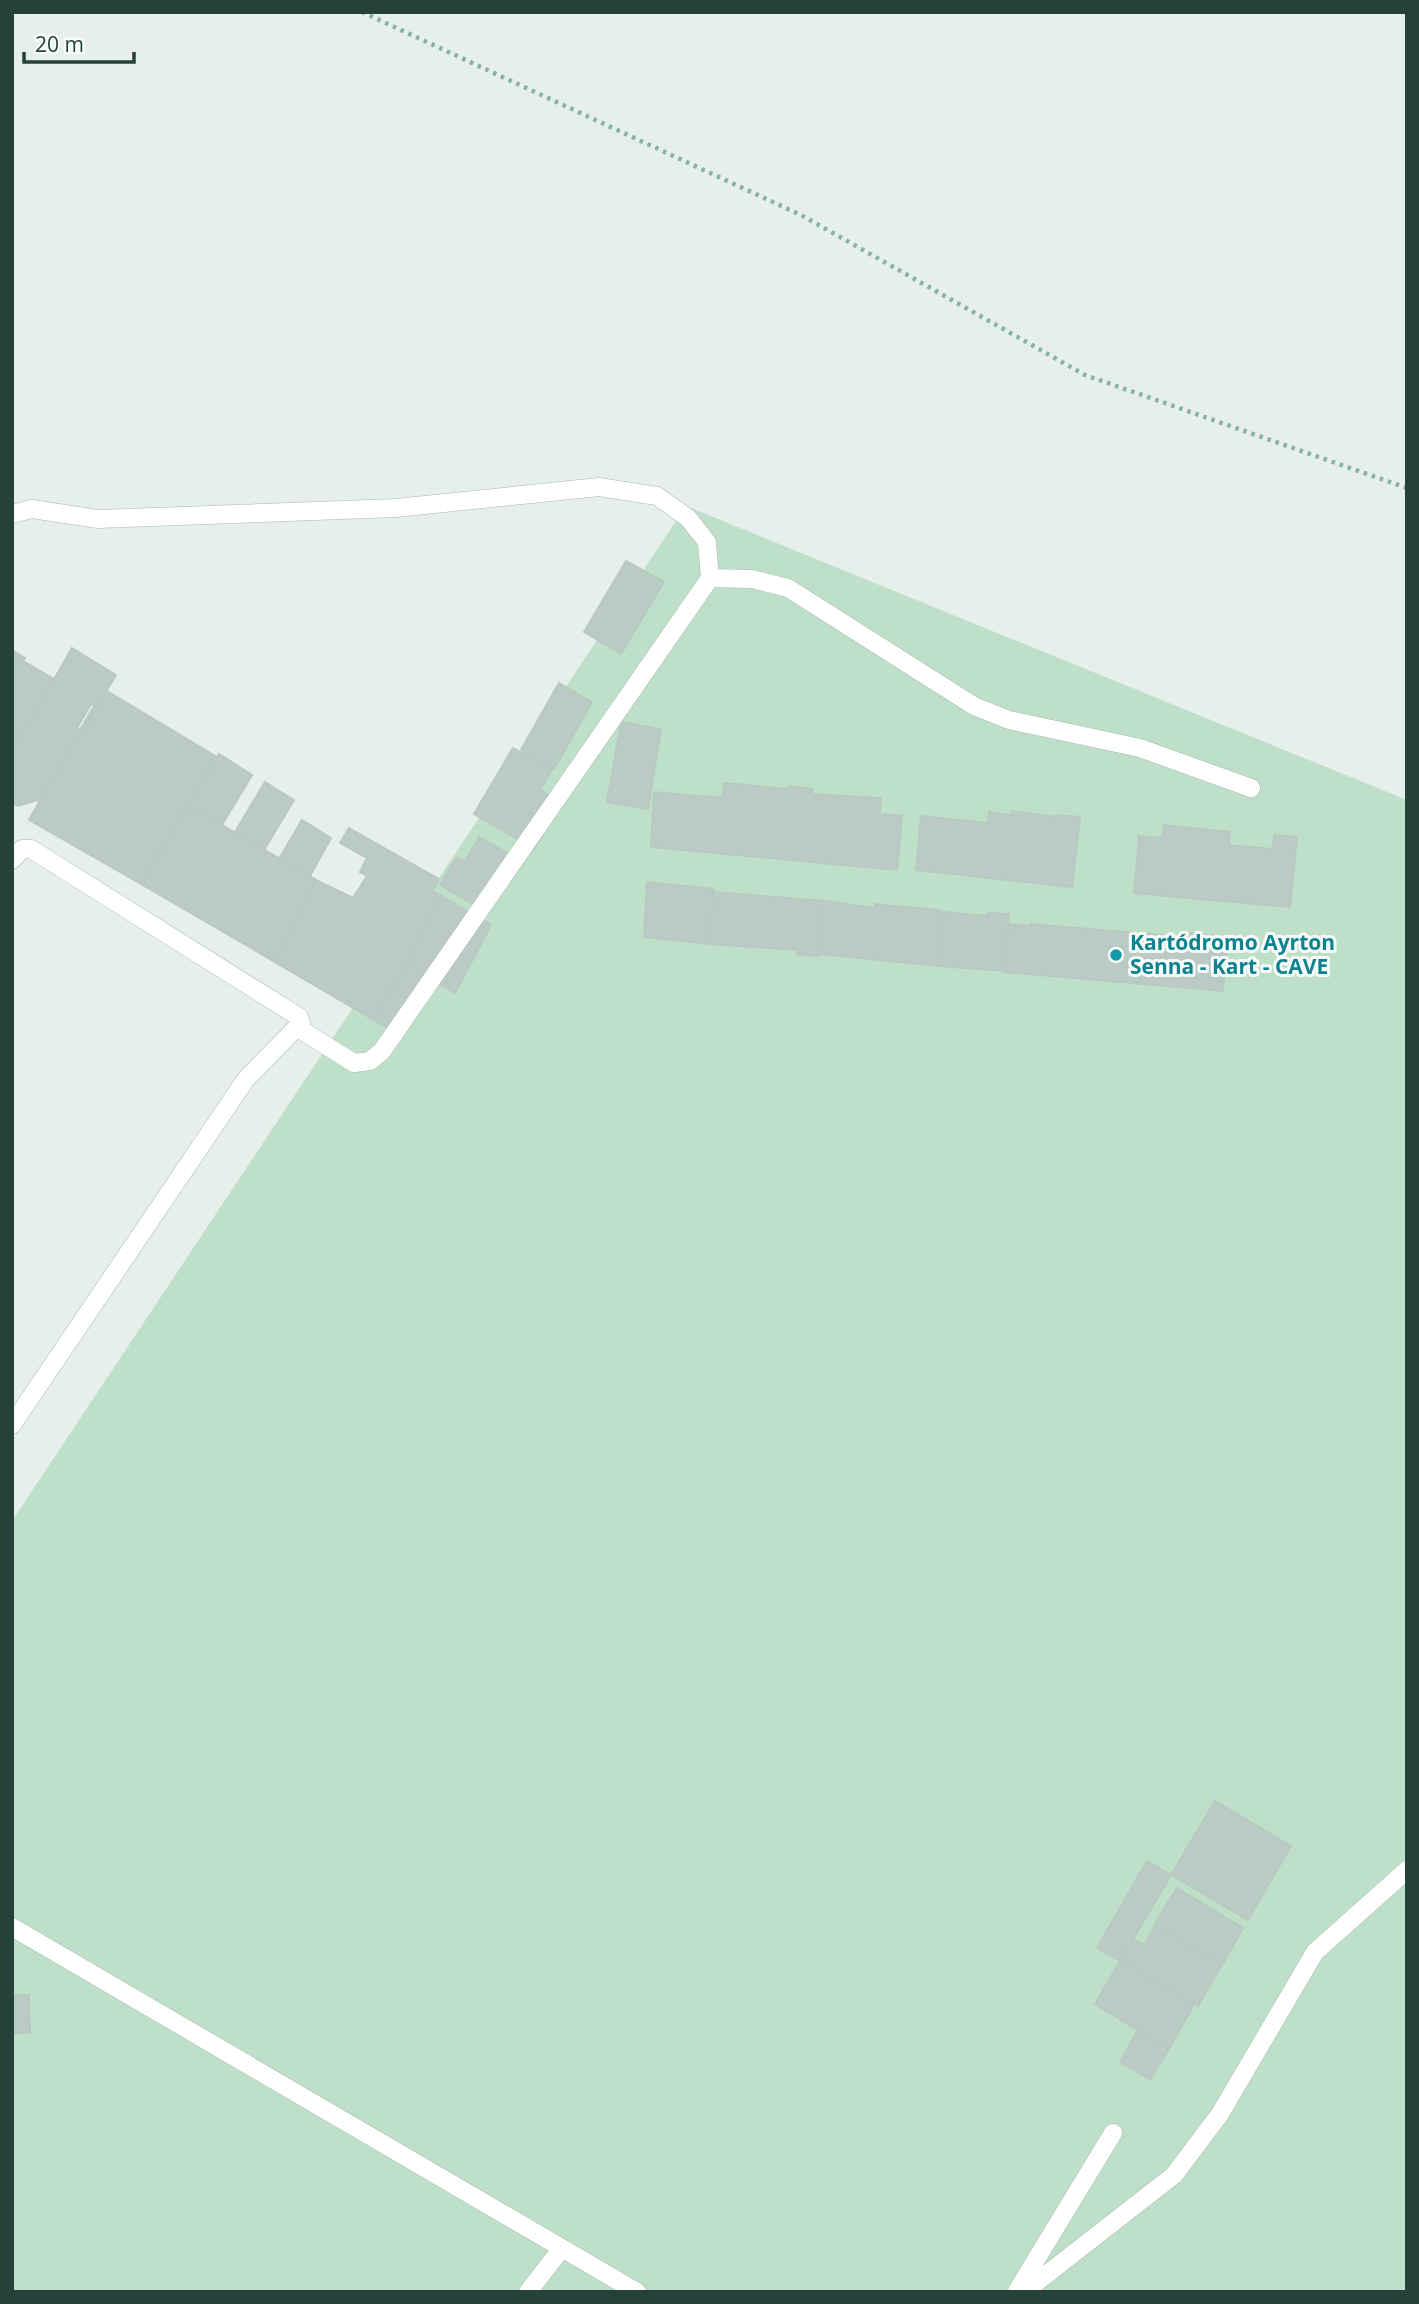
<svg xmlns="http://www.w3.org/2000/svg" width="1419" height="2304" font-family="'Open Sans',sans-serif">
  <rect width="100%" height="100%" fill="#e6efeb"/>
  <!-- green -->
  <path fill="#bfe0c8" d="M 686,506 L 1407,800 L 1407,2292 L 12,2292 L 12,1521 Z"/>
  <!-- building -->
  <path fill="#bbcac4" stroke="#b8c9c2" stroke-width="2" fill-rule="evenodd" d="M 626,561 L 664,582 L 621,654 L 584,632 Z
    M 72,648 L 116,675 L 39,801 L 37,800 L 18,806 L 12,803 L 12,753 ZM 91,704 L 94,706 L 80,730 L 77,728 Z
    M 12,650 L 25,658 L 23,661 L 54,679 L 12,753 Z
    M 559,683 L 592,702 L 554,769 L 521,750 Z
    M 107,691 L 217,757 L 141,884 L 29,820 L 74,741 L 77,743 Z
    M 621,722 L 661,729 L 648,809 L 607,802 Z
    M 513,748 L 552,770 L 540,790 L 562,803 L 534,849 L 474,814 Z
    M 219,754 L 252,775 L 222,825 L 188,805 Z
    M 265,782 L 294,800 L 264,850 L 235,832 Z
    M 724,783 L 789,789 L 789,786 L 812,789 L 812,794 L 881,798 L 880,814 L 902,816 L 897,870 L 651,847 L 654,792 L 723,798 Z
    M 188,805 L 316,880 L 275,962 L 141,884 Z
    M 1012,811 L 1056,817 L 1056,815 L 1080,817 L 1072,887 L 916,870 L 921,816 L 988,823 L 989,812 L 1010,815 L 1012,817 Z
    M 302,820 L 331,838 L 310,876 L 279,859 Z
    M 1164,825 L 1230,832 L 1229,845 L 1273,849 L 1274,835 L 1297,837 L 1290,907 L 1134,893 L 1139,836 L 1163,838 Z
    M 349,828 L 437,878 L 439,880 L 432,891 L 442,896 L 374,1020 L 275,962 L 316,880 L 353,898 L 367,876 L 360,872 L 367,858 L 340,843 Z
    M 479,837 L 507,853 L 474,905 L 440,885 L 457,857 L 465,862 Z
    M 647,882 L 714,889 L 710,944 L 644,937 Z
    M 714,892 L 824,901 L 819,956 L 797,954 L 797,950 L 709,944 Z
    M 442,896 L 491,925 L 455,993 L 406,963 Z
    M 824,901 L 874,908 L 875,904 L 927,909 L 926,914 L 928,914 L 928,909 L 942,911 L 938,966 L 820,954 Z
    M 942,912 L 988,916 L 988,913 L 1009,914 L 1004,971 L 938,966 Z
    M 1009,924 L 1031,926 L 1031,924 L 1184,937 L 1184,940 L 1184,932 L 1228,938 L 1223,991 L 1004,972 Z
    M 406,963 L 425,974 L 397,1024 L 392,1021 L 388,1028 L 374,1020 Z
    M 1215,1801 L 1291,1846 L 1248,1920 L 1171,1875 Z
    M 1147,1861 L 1171,1875 L 1120,1961 L 1097,1948 Z
    M 1177,1888 L 1243,1928 L 1222,1965 L 1154,1925 Z
    M 1155,1926 L 1222,1965 L 1198,2006 L 1120,1961 L 1133,1939 L 1144,1945 Z
    M 1120,1961 L 1194,2004 L 1169,2049 L 1095,2004 Z
    M 12,1995 L 29,1995 L 30,2033 L 12,2033 Z
    M 1138,2030 L 1169,2049 L 1150,2080 L 1120,2062 Z"/>
  <g fill="none" stroke-linecap="round" stroke-linejoin="round">
    <defs>
      <path id="lane" d="M 12,514 L 32,509 L 98,519 L 396,508 L 599,487 L 657,496 L 688,518 L 707,542 L 710,578 L 382,1051 L 370,1061 L 354,1063 L 298,1028
        M 710,578 L 752,579 L 788,588 L 974,706 L 1009,720 L 1140,748 L 1251,788
        M 12,860 L 22,849 L 31,849 L 299,1017 L 301,1023 L 246,1079 L 12,1425
        M 12,1927 L 637,2292
        M 1017,2291 L 1113,2133
        M 528,2292 L 562,2248
        M 1024,2292 L 1174,2175 L 1220,2114 L 1315,1952 L 1407,1870"/>
    </defs>
    <!-- lane casing -->
    <use href="#lane" stroke="#a8b8b2" stroke-width="19"/>
    <!-- path -->
    <path stroke="#86b3a5" stroke-width="4.5" stroke-dasharray="3.5 5" stroke-linecap="butt" d="M 362,12 L 801,215 L 1085,375 L 1407,488"/>
    <!-- lane -->
    <use href="#lane" stroke="#fff" stroke-width="18"/>
  </g>
  <!-- markers -->
  <circle fill="#0f9aa8" stroke="#f7fbf9" stroke-width="2.5" cx="1116" cy="955" r="7"/>
  <g text-anchor="middle" stroke-width="6" stroke-linejoin="round" paint-order="stroke">
    <!-- culture labels -->
    <g font-size="21" font-weight="bold" fill="#0d838f" stroke="#f7fbf9" text-anchor="start">
      <text x="1130" y="950">Kartódromo Ayrton<tspan x="1130" dy="24">Senna - Kart - CAVE</tspan></text>
    </g>
  </g>
  <!-- border -->
  <rect width="1419" height="2304" fill="none" stroke="#24423a" stroke-width="28"/>
  <!-- scale -->
  <path d="M24 52v10h110v-10" fill="none" stroke="#24423a" stroke-width="3.5"/>
  <text x="35" y="52" font-size="21" fill="#24423a" stroke="#f7fbf9" stroke-width="5" paint-order="stroke">20 m</text>
</svg>
